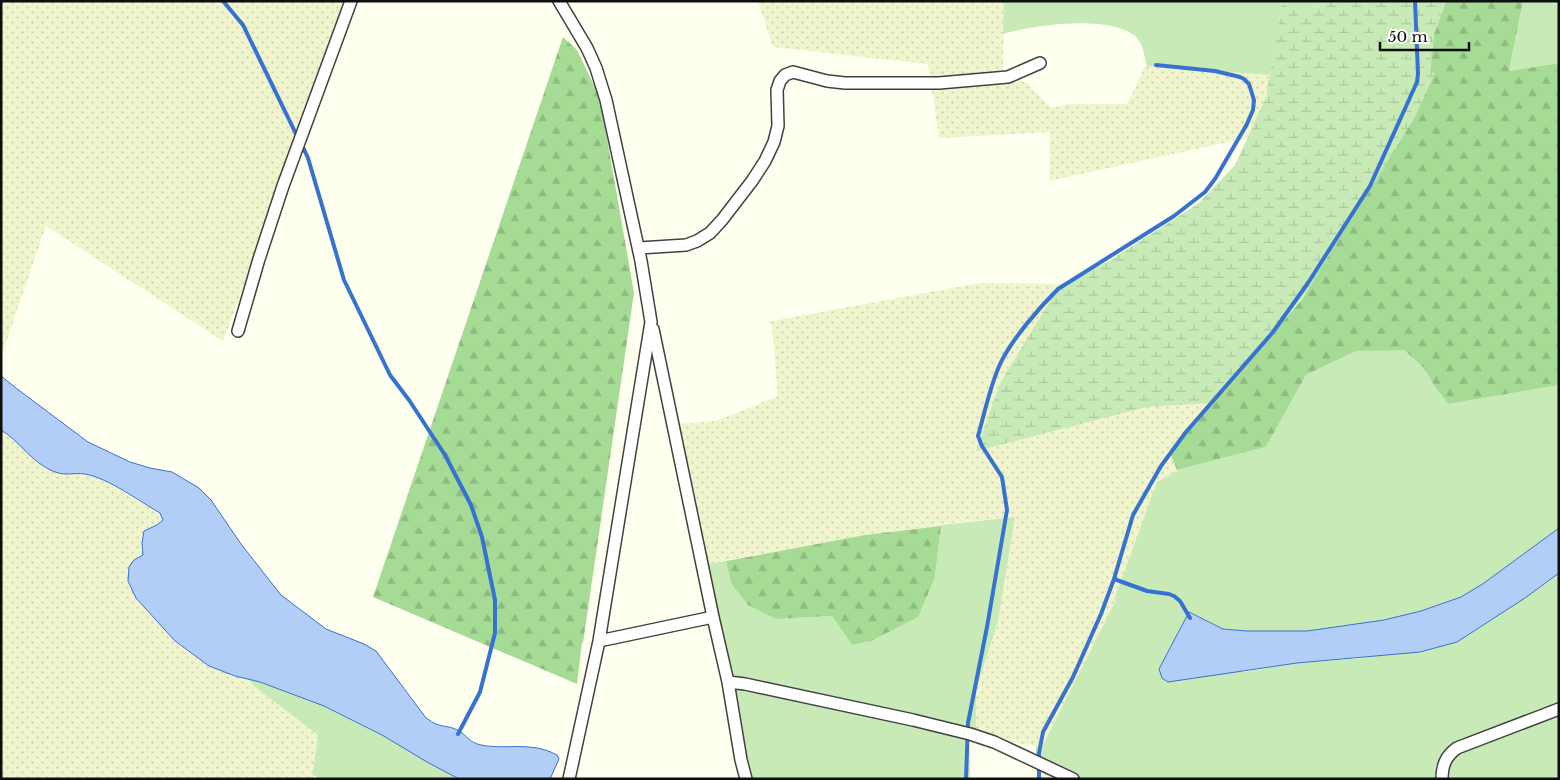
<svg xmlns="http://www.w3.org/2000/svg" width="1560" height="780" font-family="'Libre Baskerville',serif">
  <defs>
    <pattern id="farmland-dots" width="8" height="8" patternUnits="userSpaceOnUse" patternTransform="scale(1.25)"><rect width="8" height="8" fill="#f0f5ce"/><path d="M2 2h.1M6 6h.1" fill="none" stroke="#cdd1b0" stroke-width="1.8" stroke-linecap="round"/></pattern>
    <pattern id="forest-firs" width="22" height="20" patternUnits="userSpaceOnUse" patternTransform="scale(1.25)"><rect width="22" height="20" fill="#a6db96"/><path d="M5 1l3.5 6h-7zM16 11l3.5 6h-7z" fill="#8ebb80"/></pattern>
    <pattern id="wetland-marsh" width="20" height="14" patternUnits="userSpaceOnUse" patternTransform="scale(1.25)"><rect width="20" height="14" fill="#c7eab7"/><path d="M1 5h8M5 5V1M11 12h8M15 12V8" fill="none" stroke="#aac89c"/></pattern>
  </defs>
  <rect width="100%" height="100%" fill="#ffffef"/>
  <!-- farmland -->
  <path fill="url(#farmland-dots)" d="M 1,1 L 350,1 L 223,341 L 46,226 L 1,357 Z
    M 758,1 L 1004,1 L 1003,73 L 1028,84 L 1051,108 L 1069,104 L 1127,104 L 1145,66 L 1270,75 L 1266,97 L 1247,138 L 1049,181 L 1050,132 L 939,138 L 928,64 L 773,47 Z
    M 979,283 L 1061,284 L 1000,383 L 977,450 L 1147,407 L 1213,403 L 1170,453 L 1177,469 L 1181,469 L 1180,470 L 1157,482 L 1117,600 L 1042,747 L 976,737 L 976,691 L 998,621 L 1015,517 L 941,524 L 941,526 L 865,535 L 707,564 L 677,424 L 716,421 L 778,396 L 772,326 L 767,322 Z
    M 1,430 L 11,436 L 31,456 L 56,472 L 65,474 L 84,473 L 103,480 L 159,513 L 164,520 L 157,525 L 147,529 L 142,543 L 143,556 L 139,558 L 136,598 L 175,642 L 209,666 L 235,676 L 248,679 L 255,687 L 318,735 L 312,779 L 1,779 Z"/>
  <!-- grass -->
  <path fill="#c7eab7" d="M 1004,1 L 1316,1 L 1313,12 L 1282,5 L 1270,75 L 1147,66 C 1144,56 1144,45 1136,37 C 1112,14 1033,25 1003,34 Z
    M 1523,1 L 1559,1 L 1559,63 L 1509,71 Z
    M 1382,349 L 1404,350 L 1424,368 L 1435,387 L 1448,404 L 1559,385 L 1559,528 L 1484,583 L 1461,597 L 1421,611 L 1384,620 L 1307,631 L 1247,631 L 1223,629 L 1189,612 L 1243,672 L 1297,663 L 1363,658 L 1525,598 L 1559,573 L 1559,779 L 1055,779 L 1036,771 L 1036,746 L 1042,747 L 1116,600 L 1114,600 L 1157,482 L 1181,469 L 1266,447 L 1306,375 L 1356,351 Z
    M 1015,517 L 998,621 L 976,691 L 976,737 L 969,737 L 970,779 L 749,779 L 707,564 L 726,561 L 731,583 L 776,619 L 832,616 L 852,645 L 870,640 L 935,577 L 941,525 Z
    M 248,679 L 260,682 L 324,706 L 382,735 L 454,776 L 453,779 L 319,779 L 314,775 L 312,779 L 318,735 L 255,687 Z"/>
  <!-- forest -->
  <path fill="url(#forest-firs)" d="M 1446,1 L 1523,1 L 1509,71 L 1559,63 L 1559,385 L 1448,404 L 1435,387 L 1424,368 L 1404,350 L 1356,351 L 1306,375 L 1266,447 L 1177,470 L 1170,453 L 1303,298 L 1434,73 L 1430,72 L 1434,34 Z
    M 563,37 L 577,50 L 600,98 L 634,293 L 583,643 L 582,642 L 577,684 L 373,597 Z
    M 941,526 L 935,577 L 918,617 L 869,642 L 869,641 L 852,645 L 832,616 L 776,619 L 748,605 L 731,583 L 726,561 L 865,535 Z"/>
  <!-- wetland -->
  <path fill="url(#wetland-marsh)" d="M 1316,1 L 1446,1 L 1434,34 L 1430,72 L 1435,73 L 1415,117 L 1303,297 L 1213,403 L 1147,407 L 976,451 L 1000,383 L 1060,285 L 1109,261 L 1198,204 L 1235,165 L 1266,97 L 1282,4 L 1313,12 Z"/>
  <!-- water -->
  <path fill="#b2cef7" stroke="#3872d0" d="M 1,376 L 16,388 L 88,442 L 130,462 L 150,468 L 172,472 L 199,488 L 211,500 L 241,544 L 281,595 L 326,629 L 364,644 L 376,651 L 426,718 C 430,720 433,723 436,724 C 444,727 451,726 459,731 C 468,736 468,742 481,745 C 506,750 532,741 557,755 L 559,759 L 550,779 L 459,779 L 427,762 L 382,735 L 324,706 L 260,682 L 235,676 L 209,666 L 175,641 L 136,598 L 128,581 L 129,567 L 134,560 L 143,555 L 142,543 L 144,531 L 157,525 L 163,520 L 160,513 C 139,501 108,478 85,474 C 79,473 73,474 66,474 C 59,474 51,471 45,467 C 28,457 18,440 1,430 Z
    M 1559,528 L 1559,573 L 1525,598 L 1457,642 L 1420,652 L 1297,663 L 1168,682 L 1162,678 L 1159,669 L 1189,612 L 1223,629 L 1247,631 L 1307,631 L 1384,620 L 1421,611 L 1461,597 L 1484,583 Z"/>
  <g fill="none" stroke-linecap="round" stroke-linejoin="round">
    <!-- stream -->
    <path stroke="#3872d0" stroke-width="4" d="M 223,1 L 243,25 L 297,136
      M 302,145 L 308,158 L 344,280 L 390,375 L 409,400 L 445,455 L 471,505 L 482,537 L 495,600 L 495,633 L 480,692 L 458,734
      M 1114,579 L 1147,591 L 1169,594 L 1174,596 L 1180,601 L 1190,618
      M 966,779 L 968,723 L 987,627 L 1007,510 L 1002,477 L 982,446 L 978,436 C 985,412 990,385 1001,362 C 1013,338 1039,308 1058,289 L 1174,216 L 1205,192 L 1215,179 L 1247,124 L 1253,110 L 1254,100 L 1249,84 L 1244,79 L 1240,77 L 1215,71 L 1156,65
      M 1039,779 L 1039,753 L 1043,732 L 1073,677 L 1101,614 L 1114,579 L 1133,515 L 1161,466 L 1186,432 L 1273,332 L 1308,283 L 1370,186 L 1417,82 L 1418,74 L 1415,1"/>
    <defs>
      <path id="minor" d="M 559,1 L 587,48 L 596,68 L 606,100 L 641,261 L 651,322 L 599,641 L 569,779
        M 639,248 L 686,245 L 697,241 L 710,233 L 722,220 L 752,181 L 765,161 L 774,142 L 778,126 L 777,90 L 780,81 L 785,75 L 793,72 L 827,81 L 845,83 L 939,83 L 1008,77 L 1040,63
        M 653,329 L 713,617 L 728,682 L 745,684 L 913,720 L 970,734 L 994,742 L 1073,779
        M 238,331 L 259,259 L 283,186 L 351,1
        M 599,641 L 713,617
        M 728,682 L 741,760 L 746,779
        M 1442,779 C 1442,765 1446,756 1457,748 L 1559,709"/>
    </defs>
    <!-- minor casing -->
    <use href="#minor" stroke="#414141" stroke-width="14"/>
    <!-- minor -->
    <use href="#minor" stroke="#fff" stroke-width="11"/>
  </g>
  <!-- border -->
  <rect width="1560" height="780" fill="none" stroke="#0e0e0e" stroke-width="5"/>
  <!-- scale -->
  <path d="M1380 42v8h89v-8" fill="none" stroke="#0e0e0e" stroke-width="2.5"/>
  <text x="1388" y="42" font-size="15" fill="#0e0e0e" stroke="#ffffff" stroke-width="4" paint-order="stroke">50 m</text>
</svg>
